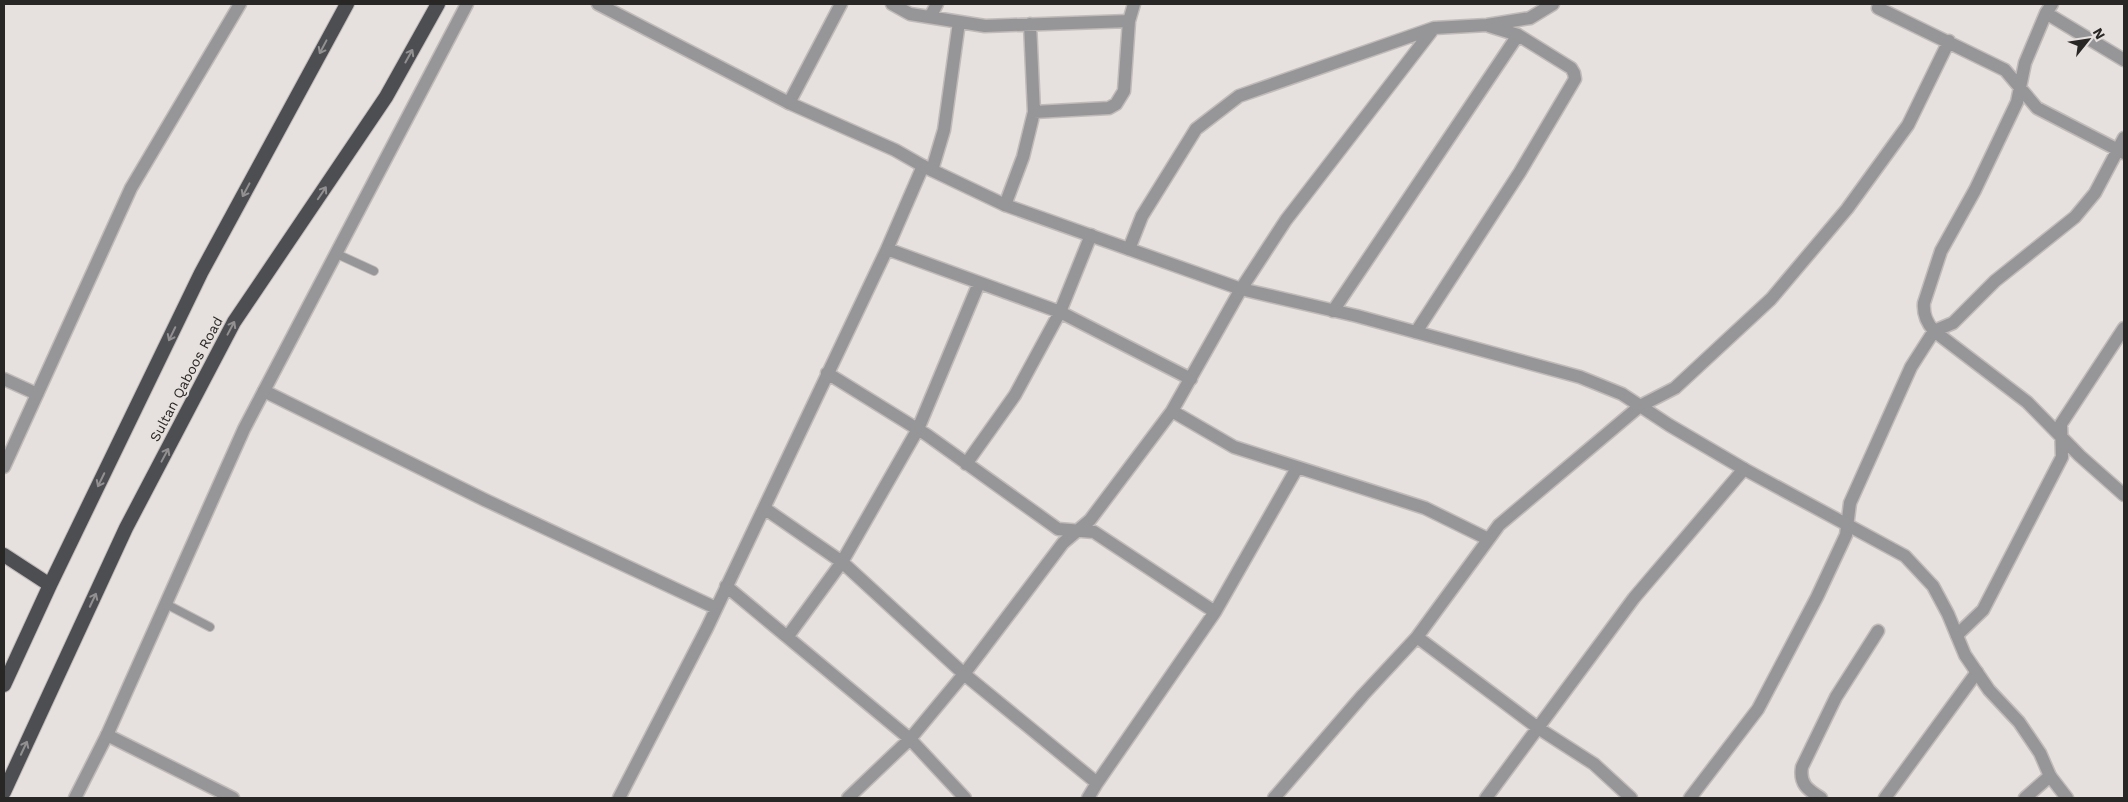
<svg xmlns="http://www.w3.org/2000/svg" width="2128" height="802" font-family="'Work Sans',sans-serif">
  <rect width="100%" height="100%" fill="#e6e0de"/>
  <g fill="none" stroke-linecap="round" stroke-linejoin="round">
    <defs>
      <path id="service" d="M 337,254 L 374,271
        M 166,604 L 210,627"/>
      <path id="minor" d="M 892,4 L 910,14 L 985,26 L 1129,21
        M 2052,4 L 2046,13 L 2025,63 L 2017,102 L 1975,190 L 1941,251 L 1924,303 C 1923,314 1926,322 1934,331 L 2027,402 L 2080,456 L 2124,495
        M 1878,8 L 2005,70 L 2037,108 L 2124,153
        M 2046,13 L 2124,60
        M 930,17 L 937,4
        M 789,103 L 841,4
        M 1034,112 L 1109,108 L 1116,104 L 1124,91 L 1129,21 L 1134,4
        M 932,170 L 944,130 L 959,22
        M 1005,205 L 1023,157 L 1034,112 L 1030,24
        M 887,249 L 1060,312 L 1191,379
        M 1129,249 L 1142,216 L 1196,129 L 1239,96 L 1434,28 L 1487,25 L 1530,18 L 1553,4
        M 1333,311 L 1518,35
        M 1416,332 L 1520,172 L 1575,79 L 1574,73 L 1571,68 L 1518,35 L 1489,26
        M 827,373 L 927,435 L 1058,529 L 1094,532 L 1215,612
        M 4,379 L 37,394
        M 264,391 L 485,500 L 716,608
        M 1172,411 L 1234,447 L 1425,508 L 1488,539
        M 966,464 L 1015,395 L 1060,312 L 1091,235
        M 764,508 L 842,562 L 964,674 L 1097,783
        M 726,586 L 910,739 L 965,798
        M 1957,635 L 1983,610 L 2062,457 L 2061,424 L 2124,328
        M 788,636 L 842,562 L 918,429 L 979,283
        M 1417,637 L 1538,728 L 1594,764 L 1631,798
        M 107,735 L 233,798
        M 619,798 L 707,628 L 887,249 L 923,166
        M 848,798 L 910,739 L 964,674 L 1063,543 L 1090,520 L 1172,411 L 1241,289 L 1286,220 L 1434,28
        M 1088,798 L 1097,783 L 1215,612 L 1297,468
        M 1274,798 L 1363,695 L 1417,637 L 1499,525 L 1640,406 L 1675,388 L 1771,299 L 1847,209 L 1908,125 L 1949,41
        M 1486,798 L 1634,598 L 1744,469
        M 1690,798 L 1758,709 L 1817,597 L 1846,535 L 1850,503 L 1911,367 L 1934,331 L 1953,323 L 1995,281 L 2075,217 L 2095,193 L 2124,138
        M 1821,798 C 1808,790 1799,784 1802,767 L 1836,697 L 1878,631
        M 1885,798 L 1977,672
        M 2025,798 L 2050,776"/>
      <path id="tertiary" d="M 598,4 L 789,103 L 895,150 L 923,166 L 1005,205 L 1241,289 L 1357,316 L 1580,377 L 1622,394 L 1669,425 L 1744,469 L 1905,556 L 1933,586 L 1948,614 L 1965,655 L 1989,690 L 2019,722 L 2040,753 L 2050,776 L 2067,798
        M 4,467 L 131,188 L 240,4
        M 75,798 L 107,735 L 244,429 L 467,4"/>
      <path id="trunk" d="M 4,555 L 50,585
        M 4,685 L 50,585 L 201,273 L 347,4
        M 4,792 L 126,528 L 234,322 L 386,97 L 438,4"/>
    </defs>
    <!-- service casing -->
    <use href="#service" stroke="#c0bbb9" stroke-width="10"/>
    <!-- minor casing -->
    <use href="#minor" stroke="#c0bbb9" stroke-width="15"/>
    <!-- tertiary casing -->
    <use href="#tertiary" stroke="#c0bbb9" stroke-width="15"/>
    <!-- trunk casing -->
    <use href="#trunk" stroke="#c0bbb9" stroke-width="16"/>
    <!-- service -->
    <use href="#service" stroke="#969698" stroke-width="8"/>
    <!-- minor -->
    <use href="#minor" stroke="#969698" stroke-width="12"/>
    <!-- tertiary -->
    <use href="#tertiary" stroke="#969698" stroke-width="12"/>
    <!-- trunk -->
    <use href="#trunk" stroke="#4d4e52" stroke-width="14"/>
  </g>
  <!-- one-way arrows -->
  <defs><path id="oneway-shaft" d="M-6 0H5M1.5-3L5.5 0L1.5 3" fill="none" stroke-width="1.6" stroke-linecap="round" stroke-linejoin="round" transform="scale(1.25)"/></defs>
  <g stroke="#929091">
    <use href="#oneway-shaft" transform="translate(323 47) rotate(118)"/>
    <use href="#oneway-shaft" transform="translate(409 56) rotate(-61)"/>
    <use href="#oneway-shaft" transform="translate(246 190) rotate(118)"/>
    <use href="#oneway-shaft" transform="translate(322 193) rotate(-56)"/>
    <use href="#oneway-shaft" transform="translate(231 328) rotate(-62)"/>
    <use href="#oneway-shaft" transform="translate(172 334) rotate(116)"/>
    <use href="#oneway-shaft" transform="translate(165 455) rotate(-62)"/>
    <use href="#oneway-shaft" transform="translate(101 480) rotate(116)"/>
    <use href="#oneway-shaft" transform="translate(93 600) rotate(-65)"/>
    <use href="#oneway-shaft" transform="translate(24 748) rotate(-65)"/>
  </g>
  <g text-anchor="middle" stroke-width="4" stroke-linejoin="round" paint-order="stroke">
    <!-- street labels -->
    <g font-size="14" fill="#292726" stroke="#e6e0de">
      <text transform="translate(186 379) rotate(-62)" y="5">Sultan Qaboos Road</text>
    </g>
  </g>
  <!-- border -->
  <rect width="2128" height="802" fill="none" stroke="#292726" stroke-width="10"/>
  <!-- north arrow -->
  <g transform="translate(2088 40) rotate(60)" stroke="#e6e0de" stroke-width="4" paint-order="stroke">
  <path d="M0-4L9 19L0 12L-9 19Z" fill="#292726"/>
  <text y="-8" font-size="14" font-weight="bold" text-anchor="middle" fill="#292726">N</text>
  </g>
</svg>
